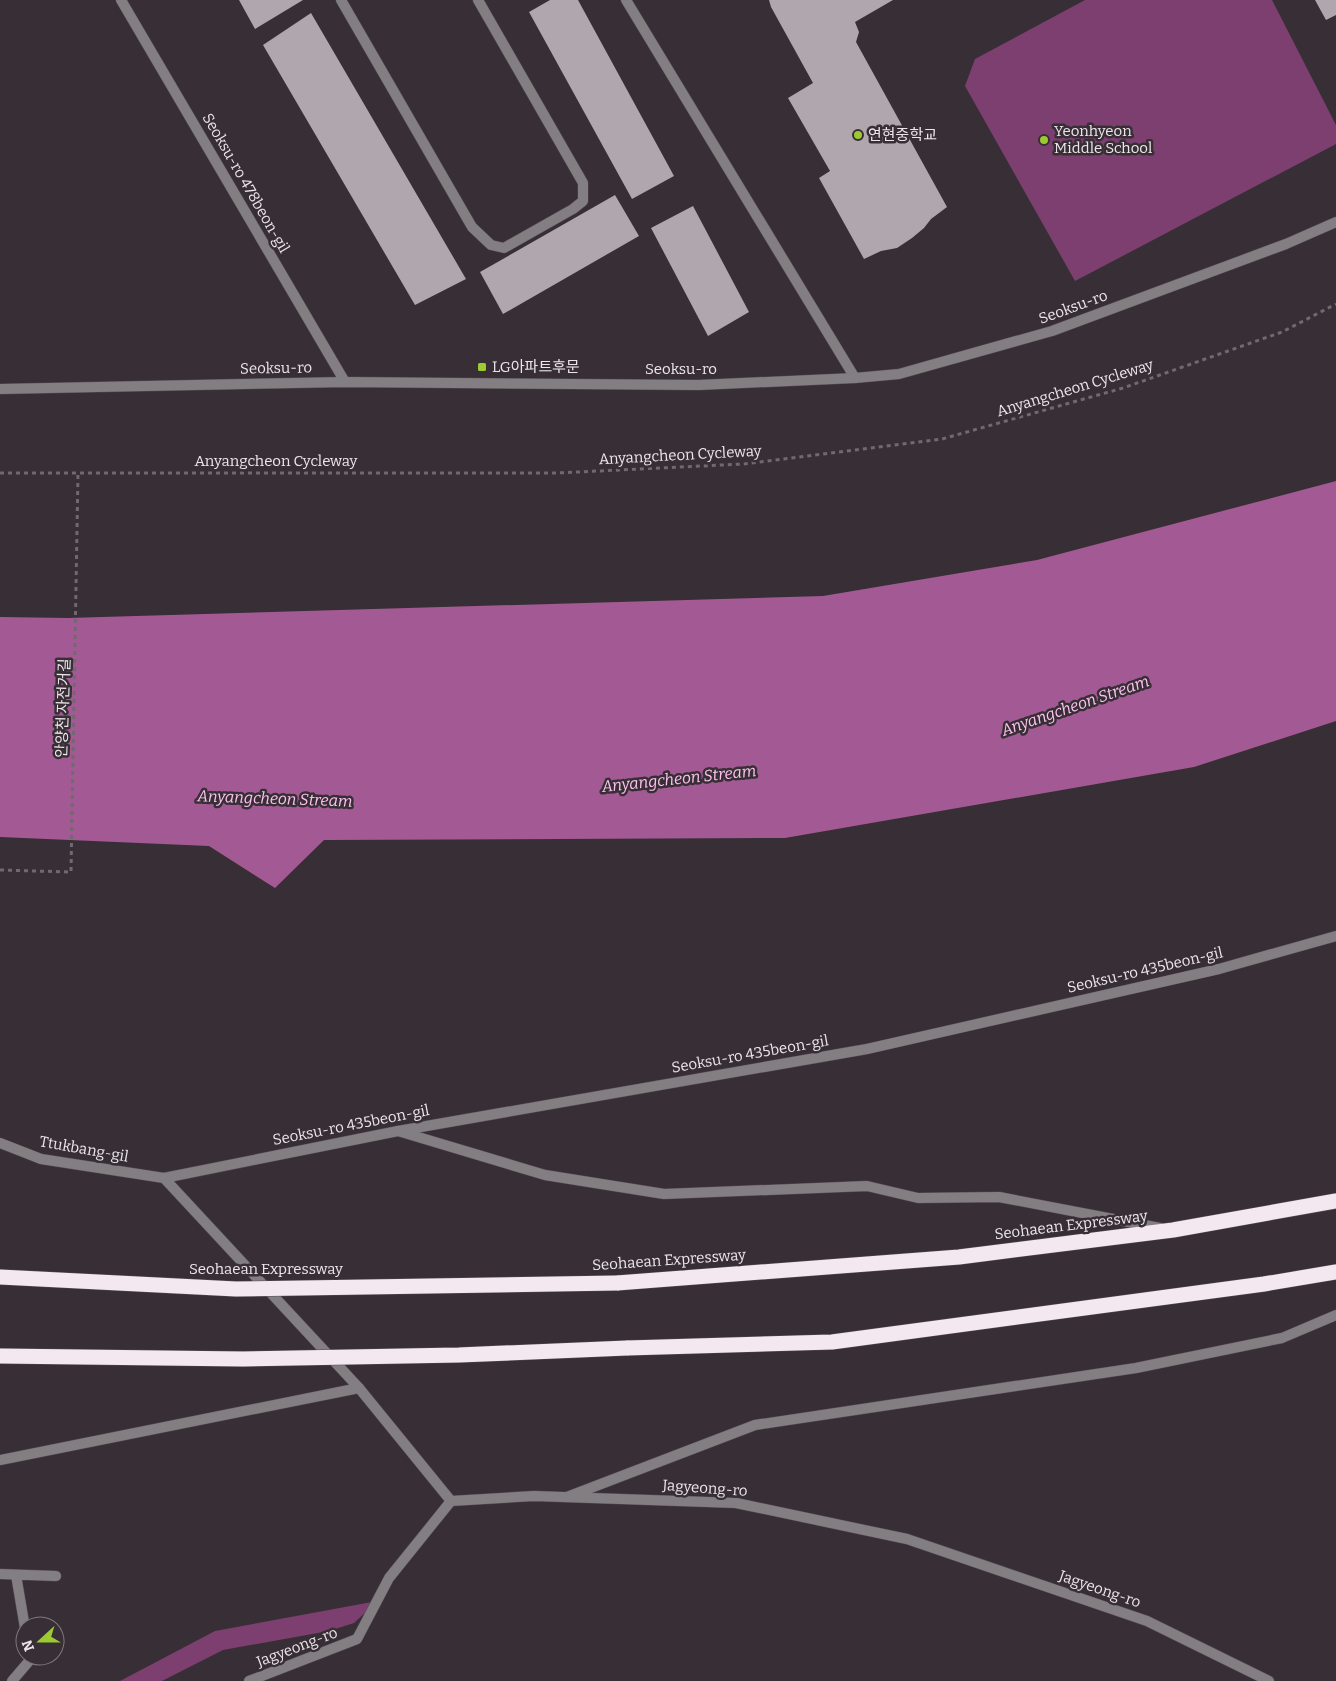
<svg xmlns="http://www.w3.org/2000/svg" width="1336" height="1681" font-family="Bitter,'Noto Sans KR',serif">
  <rect width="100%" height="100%" fill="#372f35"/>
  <!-- green -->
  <path fill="#7c3f70" d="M 1085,0 L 1272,0 L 1336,125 L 1336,144 L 1075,281 L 965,86 L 975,59 Z
    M 372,1602 L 367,1611 L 354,1623 L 329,1631 L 223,1650 L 162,1681 L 120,1681 L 215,1631 Z"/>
  <!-- water -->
  <path fill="#a35a94" d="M 1336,481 L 1336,721 L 1194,767 L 785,838 L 324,840 L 275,888 L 209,846 L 0,837 L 0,617 L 68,618 L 823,596 L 1037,560 Z"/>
  <!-- building -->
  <path fill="#b0a6ad" d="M 239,0 L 303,0 L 255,29 Z
    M 550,0 L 578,0 L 674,176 L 632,199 L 529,12 Z
    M 769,0 L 893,0 L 855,22 L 859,32 L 856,42 L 947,207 L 931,219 L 924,228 L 912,238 L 897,248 L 881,251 L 864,259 L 819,178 L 830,171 L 788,98 L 813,83 L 771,7 Z
    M 1315,0 L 1336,0 L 1336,15 L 1326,20 Z
    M 311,13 L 466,279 L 415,305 L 263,45 Z
    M 615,195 L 639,236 L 503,314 L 480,272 Z
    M 693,206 L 749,312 L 708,336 L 651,228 Z"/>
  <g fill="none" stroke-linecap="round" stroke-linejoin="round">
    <defs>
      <path id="service" d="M 341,0 L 472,227 L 491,245 L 504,248 L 573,209 L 583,201 L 583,183 L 478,0
        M 626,0 L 855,378
        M 398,1131 L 545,1175 L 664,1194 L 867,1186 L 918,1198 L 999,1197 L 1160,1228
        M 0,1143 L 41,1159 L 164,1178
        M 0,1460 L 359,1388
        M 567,1497 L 755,1425 L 1136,1368 L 1282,1338 L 1336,1315
        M 0,1574 L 56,1576
        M 16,1575 L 25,1628
        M 12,1681 L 30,1660 L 30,1656"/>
      <path id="minor" d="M 121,0 L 345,382
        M 164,1178 L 398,1131 L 867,1049 L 1219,969 L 1336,936
        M 164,1178 L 359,1388 L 451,1501"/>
      <path id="tertiary" d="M 0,389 L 345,382 L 699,385 L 855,378 L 899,374 L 1052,331 L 1286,244 L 1336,222
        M 249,1681 L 357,1639 L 389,1578 L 451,1501 L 534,1496 L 736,1503 L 907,1539 L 1147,1621 L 1269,1681"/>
      <path id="motorway" d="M 617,1283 L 959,1257 L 1173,1230 L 1336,1201
        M 627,1348 L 832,1342 L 1264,1284 L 1336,1272"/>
    </defs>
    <!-- service casing -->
    <use href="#service" stroke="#544c52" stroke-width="11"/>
    <!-- minor casing -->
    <use href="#minor" stroke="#544c52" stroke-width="11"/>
    <!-- tertiary casing -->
    <use href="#tertiary" stroke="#544c52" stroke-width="11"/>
    <!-- motorway casing -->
    <use href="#motorway" stroke="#544c52" stroke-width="16"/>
    <!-- path -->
    <path stroke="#70696e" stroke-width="3" stroke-dasharray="4 4" stroke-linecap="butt" d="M 0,473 L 557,473 L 743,464 L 942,439 L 1123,388 L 1282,332 L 1336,304
      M 0,870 L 71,872 L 78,473"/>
    <!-- service -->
    <use href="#service" stroke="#827e81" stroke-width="10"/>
    <!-- minor -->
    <use href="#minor" stroke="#827e81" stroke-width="10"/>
    <!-- tertiary -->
    <use href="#tertiary" stroke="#827e81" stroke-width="10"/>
    <!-- motorway -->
    <use href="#motorway" stroke="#f3e8f0" stroke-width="15"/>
    <defs>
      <path id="motorway-bridge" d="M 0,1277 L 236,1289 L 617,1283
        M 0,1356 L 243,1359 L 459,1355 L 627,1348"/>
    </defs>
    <!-- motorway-bridge casing -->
    <use href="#motorway-bridge" stroke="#544c52" stroke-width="16" stroke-linecap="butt"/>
    <!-- motorway-bridge -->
    <use href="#motorway-bridge" stroke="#f3e8f0" stroke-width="15"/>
  </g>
  <!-- markers -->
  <g fill="#9dca30" stroke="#372f35" stroke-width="2">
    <circle cx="858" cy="135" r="5"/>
    <circle cx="1044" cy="140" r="5"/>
    <rect x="477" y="362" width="10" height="10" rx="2.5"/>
  </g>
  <g text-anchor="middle" stroke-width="5" stroke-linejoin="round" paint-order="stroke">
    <!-- poi labels -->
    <g font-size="15" fill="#ece6ea" stroke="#372f35" text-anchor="start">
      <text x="1054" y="136">Yeonhyeon<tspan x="1054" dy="17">Middle School</tspan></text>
      <text x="868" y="140">연현중학교</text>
      <text x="492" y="372">LG아파트후문</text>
    </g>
    <!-- street labels -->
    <g font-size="15" fill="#ece6ea" stroke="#372f35">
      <text transform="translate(246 183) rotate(60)" y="5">Seoksu-ro 478beon-gil</text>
      <text transform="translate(1073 307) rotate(-20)" y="5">Seoksu-ro</text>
      <text transform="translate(276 368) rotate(-1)" y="5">Seoksu-ro</text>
      <text x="681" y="374">Seoksu-ro</text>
      <text transform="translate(1075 388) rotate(-17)" y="5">Anyangcheon Cycleway</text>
      <text transform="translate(680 455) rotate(-3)" y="5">Anyangcheon Cycleway</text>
      <text x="276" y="466">Anyangcheon Cycleway</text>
      <text transform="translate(63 708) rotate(-88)" y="5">안양천 자전거길</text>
      <text transform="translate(1145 970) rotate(-13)" y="5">Seoksu-ro 435beon-gil</text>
      <text transform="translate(750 1054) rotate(-10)" y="5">Seoksu-ro 435beon-gil</text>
      <text transform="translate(351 1125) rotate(-11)" y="5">Seoksu-ro 435beon-gil</text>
      <text transform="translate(84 1149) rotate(10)" y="5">Ttukbang-gil</text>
      <text transform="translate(1071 1225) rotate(-7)" y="5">Seohaean Expressway</text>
      <text transform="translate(669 1260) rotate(-4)" y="5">Seohaean Expressway</text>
      <text x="266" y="1274">Seohaean Expressway</text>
      <text transform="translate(705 1488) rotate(4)" y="5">Jagyeong-ro</text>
      <text transform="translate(1100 1589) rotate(19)" y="5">Jagyeong-ro</text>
      <text transform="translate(297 1647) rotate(-21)" y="5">Jagyeong-ro</text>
    </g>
    <!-- water labels -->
    <g font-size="16" font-style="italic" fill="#fec2f0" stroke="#372f35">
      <text transform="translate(1075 705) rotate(-19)" y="6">Anyangcheon Stream</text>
      <text transform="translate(679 778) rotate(-6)" y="6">Anyangcheon Stream</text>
      <text transform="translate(275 798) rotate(2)" y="6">Anyangcheon Stream</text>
    </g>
  </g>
  <!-- north arrow -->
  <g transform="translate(40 1641) rotate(249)"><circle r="24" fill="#372f35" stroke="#7f787d"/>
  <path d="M0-4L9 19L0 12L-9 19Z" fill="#9dca30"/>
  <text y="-8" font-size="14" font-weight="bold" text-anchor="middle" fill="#ece6ea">N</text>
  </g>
</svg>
